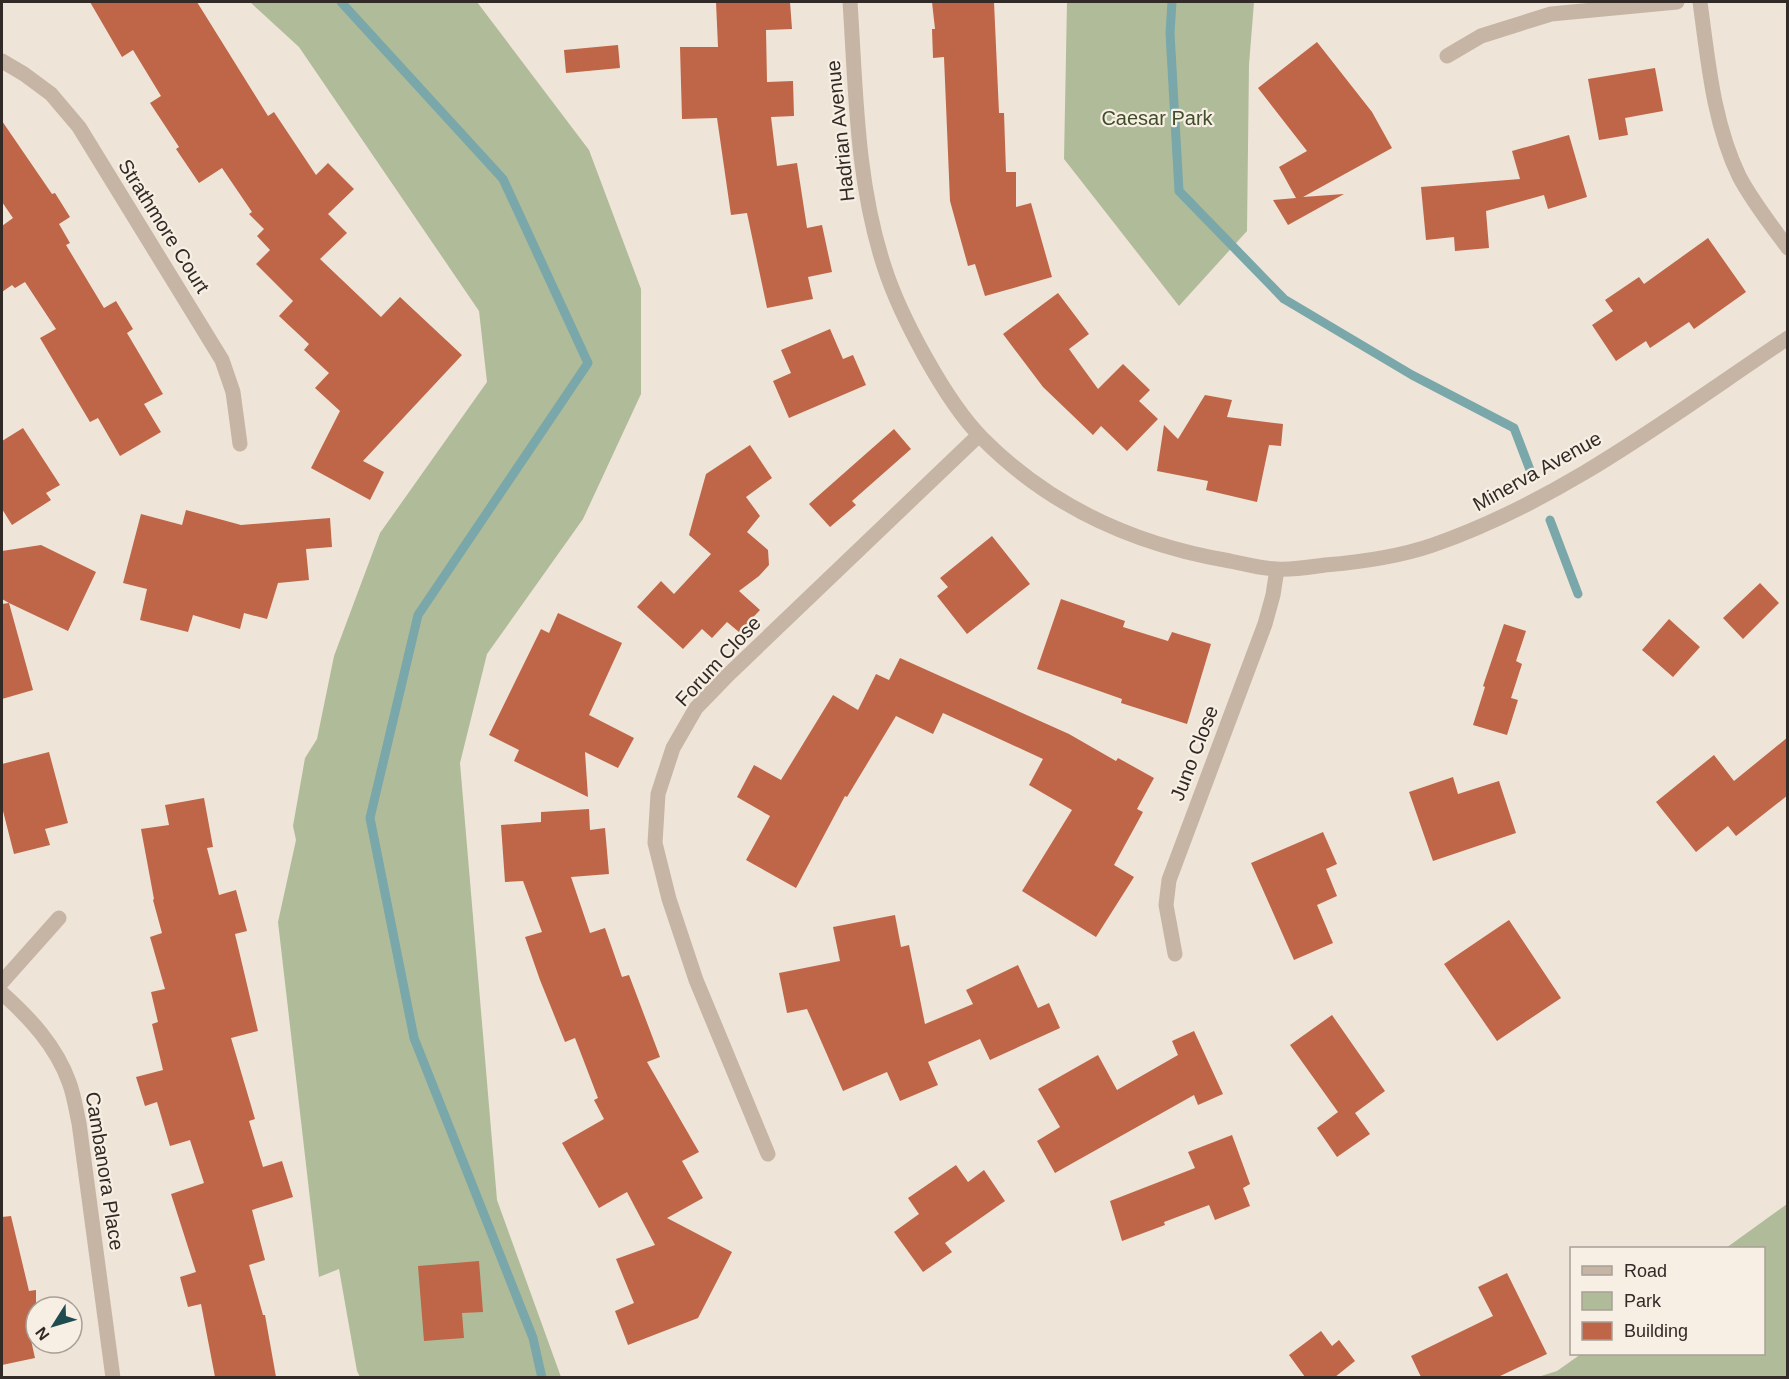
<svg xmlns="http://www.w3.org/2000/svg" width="1789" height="1379" font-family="Helvetica,sans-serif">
  <rect width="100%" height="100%" fill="#efe4d8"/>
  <!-- green -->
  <path fill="#b0bc99" d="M 250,2 L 477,2 L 589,150 L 641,289 L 641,394 L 583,519 L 487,654 L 460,763 L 497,1200 L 561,1377 L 360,1377 L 357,1371 L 339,1269 L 319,1277 L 278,922 L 296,840 L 293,826 L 305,758 L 317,739 L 334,656 L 380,533 L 487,382 L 479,311 L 299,47 Z
    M 1067,2 L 1254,2 L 1249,65 L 1247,231 L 1179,306 L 1064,159 Z
    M 1787,1204 L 1787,1377 L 1538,1377 L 1557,1371 L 1581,1354 L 1764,1354 L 1764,1248 L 1726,1248 Z"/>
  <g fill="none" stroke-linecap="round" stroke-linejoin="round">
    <!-- stream -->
    <path stroke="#79a7aa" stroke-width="9" d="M 341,2 L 503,179 L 588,363 L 418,615 L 370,818 L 414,1038 L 533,1338 L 542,1378
      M 1172,2 L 1170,33 L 1179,191 L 1284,299 L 1412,375 L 1514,428 L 1532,475
      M 1550,520 L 1578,594"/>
  </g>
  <!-- building -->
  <path fill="#be6647" d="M 90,2 L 197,2 L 268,116 L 274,112 L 316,175 L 328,163 L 354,189 L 328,214 L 347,233 L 320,259 L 381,317 L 400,297 L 462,355 L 363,461 L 384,472 L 370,500 L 311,468 L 340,411 L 315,388 L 329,373 L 304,350 L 309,344 L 279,316 L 293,301 L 256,264 L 270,250 L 257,236 L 264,229 L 249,214 L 252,212 L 222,168 L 199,183 L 176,149 L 179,147 L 150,103 L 161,96 L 133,50 L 122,57 Z
    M 716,2 L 790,2 L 792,29 L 766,30 L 767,82 L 793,81 L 794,116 L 771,117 L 777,166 L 797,163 L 807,228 L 822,225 L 832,272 L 808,277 L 813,299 L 767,308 L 747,213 L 731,215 L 717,118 L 682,119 L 680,47 L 718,47 Z
    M 932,2 L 994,2 L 999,113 L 1004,113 L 1006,172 L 1016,172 L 1016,207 L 1031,203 L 1052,277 L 985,296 L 975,264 L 968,266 L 950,201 L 944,57 L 933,58 L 932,29 L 935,29 Z
    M 1317,42 L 1372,112 L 1392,148 L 1303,197 L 1344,194 L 1288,225 L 1273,200 L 1296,198 L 1279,167 L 1307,151 L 1258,88 Z
    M 618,45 L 620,68 L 566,73 L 564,50 Z
    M 1655,68 L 1663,111 L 1625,118 L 1628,135 L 1599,140 L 1588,79 Z
    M 2,121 L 52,194 L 55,193 L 70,217 L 59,224 L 70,243 L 66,245 L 104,308 L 116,301 L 133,329 L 127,333 L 163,394 L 144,404 L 161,432 L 120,456 L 98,418 L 90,422 L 40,338 L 56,329 L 25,282 L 15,288 L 12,285 L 2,292 L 2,226 L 13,218 L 2,202 Z
    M 1569,135 L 1587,197 L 1548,209 L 1544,195 L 1486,211 L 1489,248 L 1455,251 L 1454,237 L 1426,240 L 1421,187 L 1520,179 L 1512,151 Z
    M 1708,238 L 1746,292 L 1694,329 L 1689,322 L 1650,348 L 1646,341 L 1616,361 L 1592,325 L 1613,311 L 1605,300 L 1639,277 L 1644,284 Z
    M 1058,293 L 1089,334 L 1069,349 L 1098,389 L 1123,364 L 1150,390 L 1139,401 L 1158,419 L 1127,451 L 1101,426 L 1093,435 L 1043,387 L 1003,334 Z
    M 830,329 L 843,359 L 853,355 L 866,385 L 789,418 L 773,381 L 791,373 L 781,350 Z
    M 1205,395 L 1232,400 L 1227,417 L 1283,424 L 1281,446 L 1269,445 L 1257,502 L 1206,490 L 1208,481 L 1157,471 L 1164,425 L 1178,439 Z
    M 23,428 L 60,485 L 46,493 L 51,500 L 12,525 L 2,509 L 2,441 Z
    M 894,429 L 911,449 L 852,501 L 856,505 L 830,527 L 809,504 Z
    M 750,445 L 772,478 L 746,497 L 760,516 L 747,532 L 768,550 L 769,565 L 759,576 L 739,591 L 760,610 L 739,632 L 727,622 L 712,638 L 702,629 L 683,649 L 637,607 L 661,581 L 674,594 L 711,554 L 689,535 L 706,474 Z
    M 186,510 L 241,525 L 330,518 L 332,547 L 306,549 L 309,580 L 278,583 L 267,619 L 244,613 L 240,629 L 193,615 L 188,632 L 140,620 L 147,589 L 123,583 L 141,514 L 182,525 Z
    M 992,536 L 1030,584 L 967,634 L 937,596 L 948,587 L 940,578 Z
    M 41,545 L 96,572 L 68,631 L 9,603 L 33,690 L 2,699 L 2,604 L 9,603 L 2,599 L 2,551 Z
    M 1760,583 L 1779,603 L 1743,639 L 1723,618 Z
    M 1061,599 L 1125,621 L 1123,627 L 1168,641 L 1172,632 L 1211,644 L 1187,724 L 1121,703 L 1122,699 L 1037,669 Z
    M 558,613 L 622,643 L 589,715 L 634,738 L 618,768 L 585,752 L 588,797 L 514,761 L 519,750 L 489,735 L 541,629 L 549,633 Z
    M 1669,619 L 1700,647 L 1673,677 L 1642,650 Z
    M 1504,624 L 1526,631 L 1516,661 L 1522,664 L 1511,698 L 1518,700 L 1507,735 L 1473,725 L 1485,687 L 1483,686 Z
    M 900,658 L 1069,734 L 1116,761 L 1118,758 L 1154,778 L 1137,809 L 1143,812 L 1114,865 L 1134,877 L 1096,937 L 1022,891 L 1072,810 L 1029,785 L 1043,759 L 943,713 L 933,734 L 896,716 L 847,797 L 845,796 L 796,888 L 746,860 L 770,816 L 737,797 L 754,765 L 781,780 L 833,695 L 858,710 L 876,674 L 889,680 Z
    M 1788,737 L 1788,795 L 1736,836 L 1728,826 L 1696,852 L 1656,802 L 1714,755 L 1734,781 Z
    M 49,752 L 68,823 L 45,829 L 50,845 L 14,854 L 2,807 L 2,764 Z
    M 1453,777 L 1458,794 L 1499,781 L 1516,833 L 1433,861 L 1409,792 Z
    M 204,798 L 213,847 L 207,848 L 219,895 L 236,890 L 247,931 L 235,934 L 258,1031 L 231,1038 L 255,1119 L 249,1121 L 263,1167 L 282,1161 L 293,1197 L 252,1210 L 265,1260 L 249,1265 L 263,1315 L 265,1315 L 276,1377 L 215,1377 L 201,1304 L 188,1307 L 180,1277 L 196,1272 L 171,1194 L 204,1183 L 190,1140 L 170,1146 L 157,1102 L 145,1106 L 136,1077 L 163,1070 L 152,1024 L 158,1022 L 151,992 L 165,989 L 150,937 L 162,933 L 153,900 L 154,899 L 141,829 L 169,825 L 165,805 Z
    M 589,809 L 590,830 L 605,828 L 609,874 L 571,877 L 590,933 L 605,928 L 622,977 L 629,975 L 660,1057 L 647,1062 L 699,1152 L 682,1161 L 703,1198 L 667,1218 L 732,1252 L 698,1318 L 628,1345 L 615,1311 L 634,1303 L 616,1259 L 655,1245 L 627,1192 L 599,1208 L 562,1143 L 604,1119 L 594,1100 L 598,1098 L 575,1038 L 565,1042 L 540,980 L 525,937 L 542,932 L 523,881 L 505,882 L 501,825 L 541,822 L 541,812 Z
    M 1323,832 L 1337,864 L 1326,869 L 1337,896 L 1317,905 L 1333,943 L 1294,960 L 1251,863 Z
    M 895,915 L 901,947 L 909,945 L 925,1024 L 973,1004 L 966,990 L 1018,965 L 1038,1008 L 1049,1003 L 1060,1028 L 990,1060 L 980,1039 L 928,1062 L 938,1085 L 900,1101 L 887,1072 L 843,1091 L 807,1009 L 787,1013 L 779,973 L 840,961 L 833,927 Z
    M 1509,920 L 1561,998 L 1497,1041 L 1444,964 Z
    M 1332,1015 L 1385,1091 L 1355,1113 L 1370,1134 L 1337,1157 L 1317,1128 L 1338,1112 L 1290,1045 Z
    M 1194,1031 L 1223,1094 L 1198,1105 L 1194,1095 L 1055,1173 L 1037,1141 L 1060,1127 L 1038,1089 L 1098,1055 L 1117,1090 L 1178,1055 L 1172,1041 Z
    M 1232,1135 L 1250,1184 L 1243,1188 L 1250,1206 L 1215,1220 L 1209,1205 L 1164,1222 L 1165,1225 L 1122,1241 L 1110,1201 L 1195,1168 L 1188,1152 Z
    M 956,1165 L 968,1182 L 984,1170 L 1005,1201 L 945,1243 L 952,1252 L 923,1272 L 894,1232 L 919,1214 L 908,1198 Z
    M 11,1216 L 29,1291 L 36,1290 L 36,1329 L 29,1331 L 35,1358 L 2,1365 L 2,1217 Z
    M 479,1261 L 483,1312 L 462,1313 L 464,1338 L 424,1341 L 418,1266 Z
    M 1507,1273 L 1547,1354 L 1498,1377 L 1421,1377 L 1411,1356 L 1493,1316 L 1478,1287 Z
    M 1321,1331 L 1332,1346 L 1339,1340 L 1355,1361 L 1335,1377 L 1305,1377 L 1289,1355 Z"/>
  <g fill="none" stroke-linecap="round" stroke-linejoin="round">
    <!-- minor -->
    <path stroke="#c6b5a5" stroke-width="15" d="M 850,2 C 856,91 856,180 884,266 C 900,316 946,402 982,438 C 1050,507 1136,545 1230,561 C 1245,564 1262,569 1277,569 C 1293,570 1310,567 1325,565 C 1362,562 1398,557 1433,545 C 1563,500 1675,413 1788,338
      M 1700,2 C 1708,60 1713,122 1739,176 C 1752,201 1771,225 1788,248
      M 1447,56 L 1481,36 L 1551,14 L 1677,2
      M 2,61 L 24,74 L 51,94 L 79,127 L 222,360 L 233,392 L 240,444
      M 1175,954 L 1166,905 L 1169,880 L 1265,624 L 1273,595 L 1277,569
      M 2,982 L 59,918
      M 2,993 C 30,1018 56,1046 69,1082 C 74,1095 76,1110 79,1123 L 113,1378
      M 768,1154 L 696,980 L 669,899 L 655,843 L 658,794 L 673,748 L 696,708 L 729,674 L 979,435"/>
  </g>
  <g text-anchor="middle" stroke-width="4.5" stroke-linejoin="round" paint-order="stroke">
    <!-- park labels -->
    <g font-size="20" fill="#414e2b" stroke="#f7efe3">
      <text x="1157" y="125">Caesar Park</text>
    </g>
    <!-- street labels -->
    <g font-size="20" fill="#322a26" stroke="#f7efe3">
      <text transform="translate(840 131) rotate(-96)" y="7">Hadrian Avenue</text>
      <text transform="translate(164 226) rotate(58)" y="7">Strathmore Court</text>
      <text transform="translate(1537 471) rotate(-29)" y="7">Minerva Avenue</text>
      <text transform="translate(718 661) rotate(-47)" y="7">Forum Close</text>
      <text transform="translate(1194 753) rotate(-69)" y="7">Juno Close</text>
      <text transform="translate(105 1171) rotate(81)" y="7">Cambanora Place</text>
    </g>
  </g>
  <!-- border -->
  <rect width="1789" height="1379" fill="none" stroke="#322a26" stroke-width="6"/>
  <!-- legend -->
  <rect x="1570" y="1247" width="195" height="108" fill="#f7efe3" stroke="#a8a097" stroke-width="1.5"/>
  <rect x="1582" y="1266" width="30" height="9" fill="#c6b5a5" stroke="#a8a097" stroke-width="1.5"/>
  <text x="1624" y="1277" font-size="18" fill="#322a26">Road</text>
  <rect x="1582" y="1292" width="30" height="18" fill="#b0bc99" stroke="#a8a097" stroke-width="1.5"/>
  <text x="1624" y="1307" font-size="18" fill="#322a26">Park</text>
  <rect x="1582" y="1322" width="30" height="18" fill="#be6647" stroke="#a8a097" stroke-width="1.5"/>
  <text x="1624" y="1337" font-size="18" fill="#322a26">Building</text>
  <!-- north arrow -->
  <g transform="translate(54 1325) rotate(233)"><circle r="28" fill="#f7efe3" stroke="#a8a097" stroke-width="1.5"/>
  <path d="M0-4.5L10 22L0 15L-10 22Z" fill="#1e4c50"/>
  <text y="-9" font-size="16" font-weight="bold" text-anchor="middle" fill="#322a26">N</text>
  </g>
</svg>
